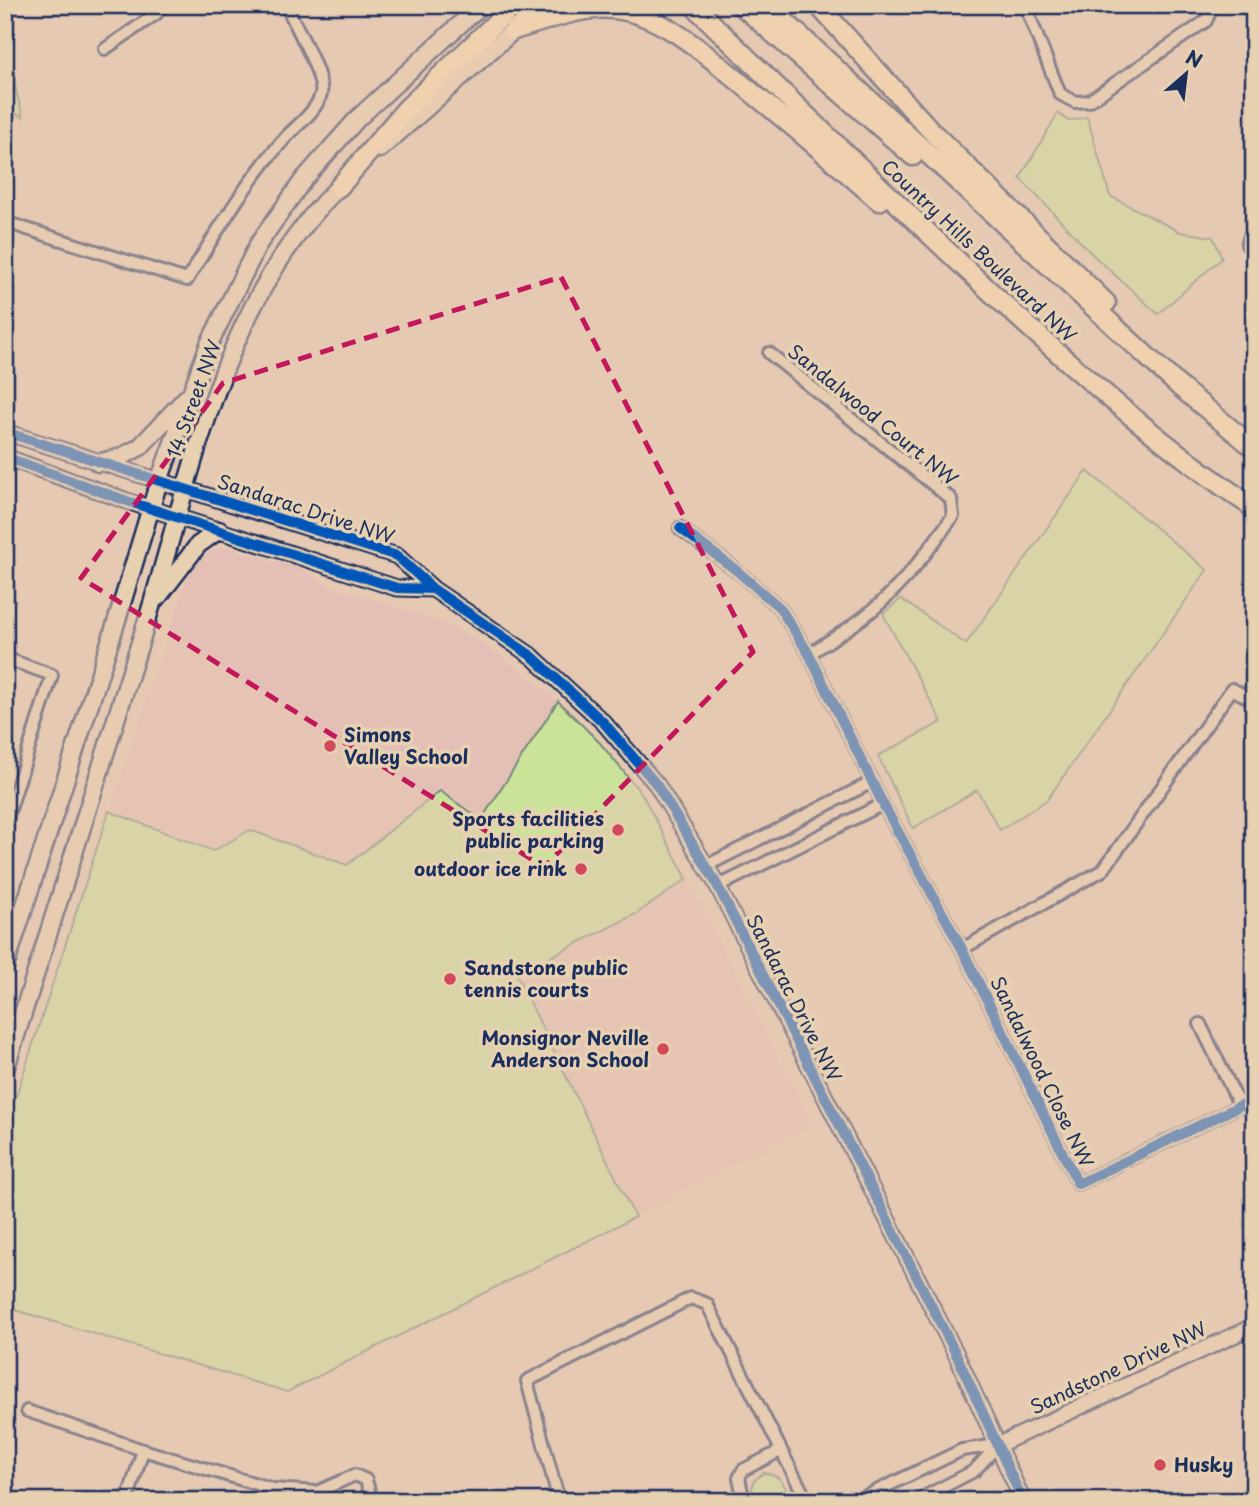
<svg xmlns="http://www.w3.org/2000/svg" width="1259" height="1506" font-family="'Playpen Sans',sans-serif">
  <rect width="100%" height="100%" fill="#e6c9b3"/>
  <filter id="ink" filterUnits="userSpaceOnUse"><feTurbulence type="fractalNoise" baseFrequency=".0143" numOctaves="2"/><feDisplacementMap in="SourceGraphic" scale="14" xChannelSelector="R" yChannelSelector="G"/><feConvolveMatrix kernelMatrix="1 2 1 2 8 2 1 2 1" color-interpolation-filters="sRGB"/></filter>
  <g filter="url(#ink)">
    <!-- built -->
    <path fill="#e4bfb6" d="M 223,547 L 303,569 L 327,585 L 438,621 L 476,639 L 515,666 L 558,701 L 481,820 L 440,791 L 347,865 L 250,831 L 213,851 L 109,811 L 188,574 L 200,556 Z
      M 687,879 L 812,1124 L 635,1217 L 516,974 L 636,914 Z"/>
    <!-- green -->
    <path fill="#cbe399" stroke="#73897c" stroke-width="2" d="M 5,49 L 23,117 L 5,109 Z
      M 1058,113 L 1068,121 L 1087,117 L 1110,196 L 1180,232 L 1213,237 L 1222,258 L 1158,314 L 1092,254 L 1020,178 Z
      M 1087,471 L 1207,570 L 1047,800 L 1000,830 L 977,790 L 913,828 L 878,756 L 942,722 L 883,614 L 901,599 L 966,644 Z
      M 558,701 L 600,743 L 642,794 L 687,879 L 636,914 L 516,974 L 635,1217 L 287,1392 L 5,1307 L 5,1130 L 109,811 L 213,851 L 250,830 L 347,865 L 440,791 L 481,820 Z
      M 763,1473 C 783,1475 783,1484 792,1501 L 755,1501 L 752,1490 L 753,1482 Z"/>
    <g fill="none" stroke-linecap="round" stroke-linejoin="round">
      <defs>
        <path id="minor" d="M 1025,5 L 1060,94 L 1075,102 L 1089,101 L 1206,21 L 1213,5
          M 105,49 L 156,14 L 163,5
          M 5,222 L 187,280 C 218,230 248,178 288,135 C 299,124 317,110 321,94 C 325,77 294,23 286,5
          M 1247,245 L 1254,225
          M 769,353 L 951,499 L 953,516 C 933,544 913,572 888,596 C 865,619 837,636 809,654
          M 680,528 L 736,570 L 780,608 L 809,654 L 883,804 L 962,949 L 1078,1184 L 1254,1099
          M 5,658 L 52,675 L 5,825
          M 706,866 L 872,782
          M 717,887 L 883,804
          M 962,949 L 1103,870 L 1232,689 L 1254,701
          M 1200,1024 L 1239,1104
          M 27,1411 L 143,1450
          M 127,1501 L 143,1450 L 273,1489 L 317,1492 L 355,1475 L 366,1480 L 372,1501
          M 559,1501 L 527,1381 L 691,1298 L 707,1304 L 807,1501
          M 744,1501 L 739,1478 L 743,1470 L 780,1451
          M 856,1501 L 962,1450 L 998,1445
          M 916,1501 L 974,1471 L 998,1445"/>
        <path id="tertiary" d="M 5,432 L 397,556 L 433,589 L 533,657 L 604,723 L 657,785 L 715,881 L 957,1356 L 1023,1501
          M 5,457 L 127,501 L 397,588 L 433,589
          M 998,1445 L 1254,1326"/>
        <path id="secondary" d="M 380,149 L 542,5
          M 98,463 L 121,457 L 140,447 L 186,398
          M 158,597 L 198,545 L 219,530
          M 5,967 L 116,623 L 159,481 L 209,344 L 259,243 L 304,179 L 358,118 L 481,5
          M 5,1070 C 52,923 98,777 144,630 C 193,475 222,294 348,178"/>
        <path id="primary" d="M 693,5 C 793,103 893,201 995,296 C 1078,372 1160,445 1254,508
          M 741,5 L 913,156
          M 767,5 L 1180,387 L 1254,448
          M 818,5 L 933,133 L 1106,303
          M 475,10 L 477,5
          M 514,30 C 545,21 580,6 613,9 C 661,12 713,60 749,90 C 793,126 836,163 879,201
          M 339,187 L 406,109 L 514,5"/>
      </defs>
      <!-- minor casing -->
      <use href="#minor" stroke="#1b2f5e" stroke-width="16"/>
      <!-- tertiary casing -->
      <use href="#tertiary" stroke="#1b2f5e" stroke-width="19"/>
      <!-- secondary casing -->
      <use href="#secondary" stroke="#1b2f5e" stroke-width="21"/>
      <!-- primary casing -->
      <use href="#primary" stroke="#1b2f5e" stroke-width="23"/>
      <!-- minor -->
      <use href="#minor" stroke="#e8d1b1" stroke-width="10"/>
      <!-- tertiary -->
      <use href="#tertiary" stroke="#e8d1b1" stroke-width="14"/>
      <!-- secondary -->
      <use href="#secondary" stroke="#e8d1b1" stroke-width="16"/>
      <!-- primary -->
      <use href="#primary" stroke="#fcdcac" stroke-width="18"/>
      <defs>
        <path id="cycleway" d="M 5,432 L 397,556 L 433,589 L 533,657 L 604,723 L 657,785 L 715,881 L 957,1356 L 1023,1501
          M 5,457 L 127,501 L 397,588 L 433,589
          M 680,528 L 736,570 L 780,608 L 809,654 L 883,804 L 962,949 L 1078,1184 L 1254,1099"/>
      </defs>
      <!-- cycleway casing -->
      <use href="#cycleway" stroke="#e8d1b1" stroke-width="15"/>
      <!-- cycleway -->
      <use href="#cycleway" stroke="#0057b8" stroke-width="10"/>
    </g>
  </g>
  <!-- marked area -->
  <path d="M0 0H1259V1506H0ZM 561,277 L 753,652 L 544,867 L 81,578 L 223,383 Z" fill="#e6c9b3" fill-opacity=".55" fill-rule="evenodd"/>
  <path fill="none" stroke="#c2185b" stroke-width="5" stroke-dasharray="14 9" stroke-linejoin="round" d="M 561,277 L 753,652 L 544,867 L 81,578 L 223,383 Z"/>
  <!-- markers -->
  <g fill="#d1495b" stroke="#e8d1b1" stroke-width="2.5">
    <circle cx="330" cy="746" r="7"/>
    <circle cx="618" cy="830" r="7"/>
    <circle cx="581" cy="869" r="7"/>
    <circle cx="450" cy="979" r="7"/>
    <circle cx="663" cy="1049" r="7"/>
    <circle cx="1160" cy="1465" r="7"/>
  </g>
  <g text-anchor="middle" stroke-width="7" stroke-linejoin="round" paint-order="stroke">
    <!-- street labels -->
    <g font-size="19" fill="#1b2f5e" stroke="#e8d1b1">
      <text transform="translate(979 251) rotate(43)" y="7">Country Hills Boulevard NW</text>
      <text transform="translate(194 399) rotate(-70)" y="7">14 Street NW</text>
      <text transform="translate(873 415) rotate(39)" y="7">Sandalwood Court NW</text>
      <text transform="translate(306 509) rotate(18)" y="7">Sandarac Drive NW</text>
      <text transform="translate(794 998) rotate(63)" y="7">Sandarac Drive NW</text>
      <text transform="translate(1042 1072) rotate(64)" y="7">Sandalwood Close NW</text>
      <text transform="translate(1118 1368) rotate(-25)" y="7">Sandstone Drive NW</text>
    </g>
    <!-- poi labels -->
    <g font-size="19" font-weight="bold" fill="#1b2f5e" stroke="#e8d1b1" text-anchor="start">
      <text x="344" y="742">Simons<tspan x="344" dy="22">Valley School</tspan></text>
      <text x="604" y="826" text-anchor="end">Sports facilities<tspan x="604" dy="22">public parking</tspan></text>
      <text x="567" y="876" text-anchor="end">outdoor ice rink</text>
      <text x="464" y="975">Sandstone public<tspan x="464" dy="22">tennis courts</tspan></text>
      <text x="649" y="1045" text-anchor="end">Monsignor Neville<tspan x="649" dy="22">Anderson School</tspan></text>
      <text x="1174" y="1472">Husky</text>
    </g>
  </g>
  <!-- margin -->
  <rect width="1259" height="1506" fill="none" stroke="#e8d1b1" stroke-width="28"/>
  <rect x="14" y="14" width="1231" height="1478" fill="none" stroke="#1b2f5e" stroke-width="2.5" filter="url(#ink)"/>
  <!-- north arrow -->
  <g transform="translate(1186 74) rotate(28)" stroke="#e8d1b1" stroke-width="5" paint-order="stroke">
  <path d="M0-5L12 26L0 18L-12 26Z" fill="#1b2f5e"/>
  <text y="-10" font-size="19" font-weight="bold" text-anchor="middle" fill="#1b2f5e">N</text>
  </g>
</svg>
